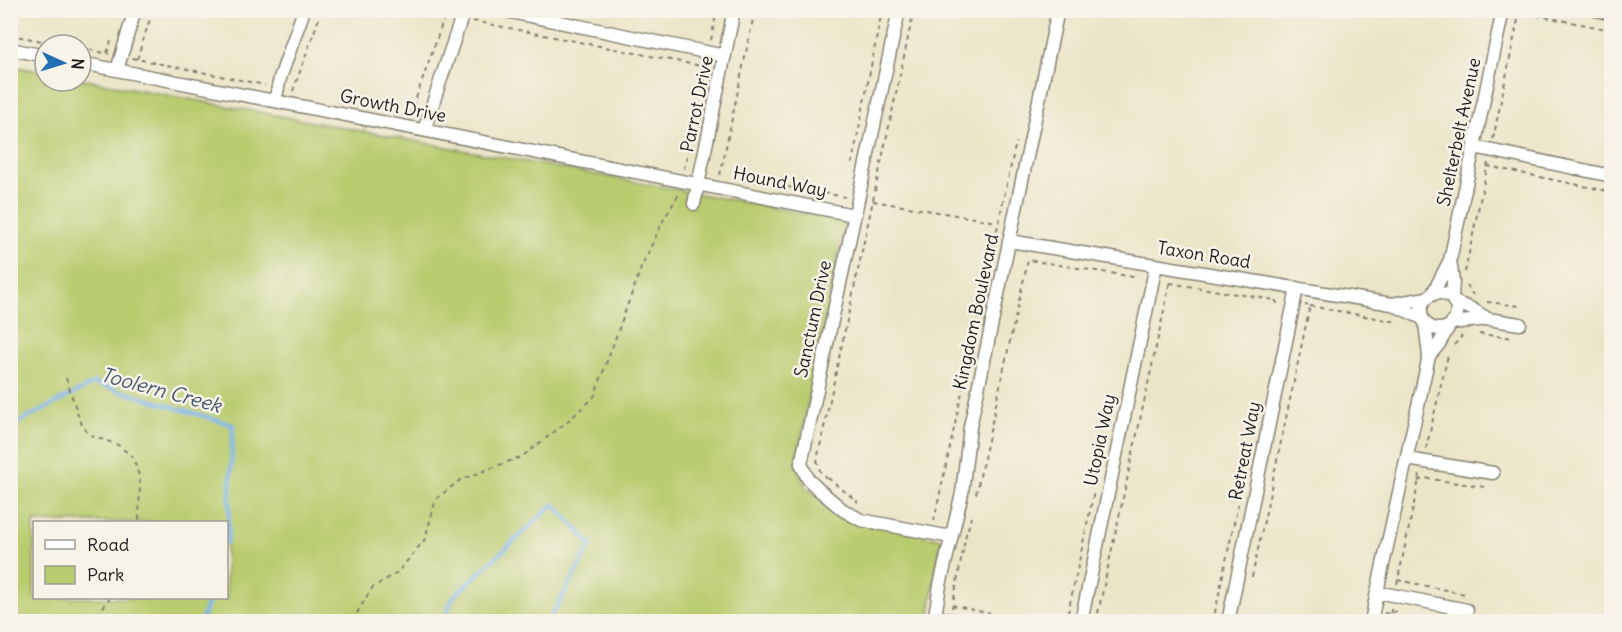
<svg xmlns="http://www.w3.org/2000/svg" width="1622" height="632" font-family="Delius,sans-serif">
  <rect width="100%" height="100%" fill="#f7f3e8"/>
  <filter id="ink" filterUnits="userSpaceOnUse"><feTurbulence type="fractalNoise" baseFrequency=".0167" numOctaves="2"/><feDisplacementMap in="SourceGraphic" scale="12" xChannelSelector="R" yChannelSelector="G"/><feConvolveMatrix kernelMatrix="1 2 1 2 8 2 1 2 1" color-interpolation-filters="sRGB"/></filter>
  <filter id="wash" filterUnits="userSpaceOnUse"><feTurbulence type="fractalNoise" baseFrequency=".008" numOctaves="4" result="noise"/><feDisplacementMap in="SourceGraphic" scale="24" xChannelSelector="R" yChannelSelector="G"/><feGaussianBlur stdDeviation="1.35" result="paint"/><feColorMatrix in="noise" values="0 0 0 0 0 0 0 0 0 0 0 0 0 0 0 0 0 1.4 0 .05"/><feComposite in="paint" operator="in"/></filter>
  <g filter="url(#wash)">
    <rect width="100%" height="100%" fill="#ebe5c8"/>
    <!-- park -->
    <path fill="#bacc70" stroke="#6b7446" stroke-width="1.5" fill-rule="evenodd" d="M 10,66 L 45,72 L 45,81 L 81,81 L 81,79 L 845,221 L 796,463 L 805,487 L 857,522 L 942,539 L 935,574 L 929,621 L 11,621 ZM 34,522 L 226,522 L 226,598 L 34,598 Z"/>
    <g fill="none" stroke-linecap="round" stroke-linejoin="round">
      <!-- stream -->
      <path stroke="#7db3eb" stroke-width="4" d="M 10,427 L 94,383 L 233,425 L 228,536 L 226,543
        M 201,622 L 209,598
        M 444,622 L 453,597 L 554,504 L 591,545 L 548,622"/>
    </g>
  </g>
  <g filter="url(#ink)">
    <g fill="none" stroke-linecap="round" stroke-linejoin="round">
      <defs>
        <path id="street" d="M 501,10 L 725,56
          M 899,10 L 801,464 L 808,479 L 818,489 L 843,510 L 861,520 L 951,537
          M 1596,10 L 1612,14
          M 10,49 L 45,56
          M 81,63 L 854,215
          M 117,70 L 135,10
          M 275,101 L 280,78 L 304,10
          M 424,130 L 464,10
          M 1474,147 L 1612,176
          M 694,204 L 734,10
          M 1009,241 L 1392,304 L 1422,318
          M1421 311a18 18 0 1 1 36 0a18 18 0 1 1-36 0Z
          M 1432,295 L 1450,260
          M 1452,299 L 1453,281 L 1450,260 L 1503,10
          M 1454,302 L 1472,309 L 1488,319
          M 1392,304 L 1427,298
          M 1452,323 L 1488,319 L 1520,324
          M 1429,356 L 1439,344 L 1449,326
          M 1407,459 L 1493,473
          M 1377,592 L 1429,356 L 1425,323
          M 935,616 L 962,622
          M 934,622 L 940,585 L 962,493 L 970,427 L 1058,10
          M 1081,622 L 1156,265
          M 1228,622 L 1297,288
          M 1371,622 L 1377,592 L 1467,610"/>
      </defs>
      <!-- street casing -->
      <use href="#street" stroke="#848072" stroke-width="15"/>
      <!-- path -->
      <path stroke="#848072" stroke-width="2" stroke-dasharray="4.5 4.5" stroke-linecap="butt" d="M 1519,12 L 1612,30
        M 473,21 L 706,67
        M 10,35 L 64,45
        M 711,40 L 717,10
        M 81,48 L 109,54
        M 107,53 L 111,41
        M 132,58 L 265,85
        M 137,59 L 153,10
        M 293,91 L 322,10
        M 410,115 L 447,10
        M 1493,139 L 1520,10
        M 852,164 L 882,10
        M 1487,166 L 1612,192
        M 684,169 L 706,66
        M 720,175 L 755,10
        M 744,179 L 845,197
        M 873,201 L 997,222
        M 1465,272 L 1488,163
        M 1170,283 L 1274,300
        M 1466,285 L 1473,295
        M 1275,300 L 1280,307
        M 1487,302 L 1520,306
        M 1310,306 L 1398,322
        M 1479,334 L 1514,338
        M 1454,345 L 1462,336
        M 66,378 L 80,421 L 88,434 L 118,445 L 133,457 L 140,479 L 139,522
        M 1426,449 L 1448,355
        M 828,478 L 858,502
        M 827,479 L 820,471 L 817,460 L 914,10
        M 1418,481 L 1424,478 L 1485,487
        M 976,494 L 1028,260 L 1134,277 L 1135,273
        M 934,521 L 1016,142
        M 968,529 L 971,517
        M 1252,577 L 1310,306 L 1305,305
        M 1398,580 L 1465,594
        M 1397,584 L 1420,475
        M 952,605 L 1028,622
        M 952,608 L 967,529
        M 1384,613 L 1390,614 L 1398,610
        M 92,622 L 110,598
        M 356,622 L 357,613 L 372,588 L 398,572 L 425,539 L 436,499 L 460,480 L 523,456 L 567,422 L 594,397 L 641,268 L 663,221 L 680,192
        M 1066,622 L 1094,492
        M 1096,622 L 1170,283 L 1166,282
        M 1213,622 L 1238,504
        M 1388,622 L 1392,607"/>
      <!-- street -->
      <use href="#street" stroke="#fff" stroke-width="12"/>
    </g>
  </g>
  <g text-anchor="middle" stroke-width="5" stroke-linejoin="round" paint-order="stroke">
    <!-- street labels -->
    <g font-size="18" fill="#1c1c1c" stroke="#f7f3e8">
      <text transform="translate(697 104) rotate(-78)" y="6">Parrot Drive</text>
      <text transform="translate(393 106) rotate(11)" y="6">Growth Drive</text>
      <text transform="translate(1459 132) rotate(-78)" y="6">Shelterbelt Avenue</text>
      <text transform="translate(780 182) rotate(11)" y="6">Hound Way</text>
      <text transform="translate(1204 255) rotate(9)" y="6">Taxon Road</text>
      <text transform="translate(976 312) rotate(-78)" y="6">Kingdom Boulevard</text>
      <text transform="translate(813 319) rotate(-78)" y="6">Sanctum Drive</text>
      <text transform="translate(1100 440) rotate(-78)" y="6">Utopia Way</text>
      <text transform="translate(1245 451) rotate(-79)" y="6">Retreat Way</text>
    </g>
    <!-- water labels -->
    <g font-size="20" font-style="italic" fill="#43586f" stroke="#f7f3e8">
      <text transform="translate(161 390) rotate(15)" y="7">Toolern Creek</text>
    </g>
  </g>
  <!-- margin -->
  <rect width="1622" height="632" fill="none" stroke="#f7f3e8" stroke-width="36"/>
  <!-- legend -->
  <rect x="33" y="521" width="195" height="78" fill="#f7f3e8" stroke="#9f9d96" stroke-width="1.5"/>
  <rect x="45" y="540" width="30" height="9" fill="#ffffff" stroke="#9f9d96" stroke-width="1.5"/>
  <text x="87" y="551" font-size="18" fill="#1c1c1c">Road</text>
  <rect x="45" y="566" width="30" height="18" fill="#bacc70" stroke="#9f9d96" stroke-width="1.5"/>
  <text x="87" y="581" font-size="18" fill="#1c1c1c">Park</text>
  <!-- north arrow -->
  <g transform="translate(63 63) rotate(94)"><circle r="28" fill="#f7f3e8" stroke="#9f9d96" stroke-width="1.5"/>
  <path d="M0-4.5L10 22L0 15L-10 22Z" fill="#1f6fb2"/>
  <text y="-9" font-size="16" font-weight="bold" text-anchor="middle" fill="#1c1c1c">N</text>
  </g>
</svg>
